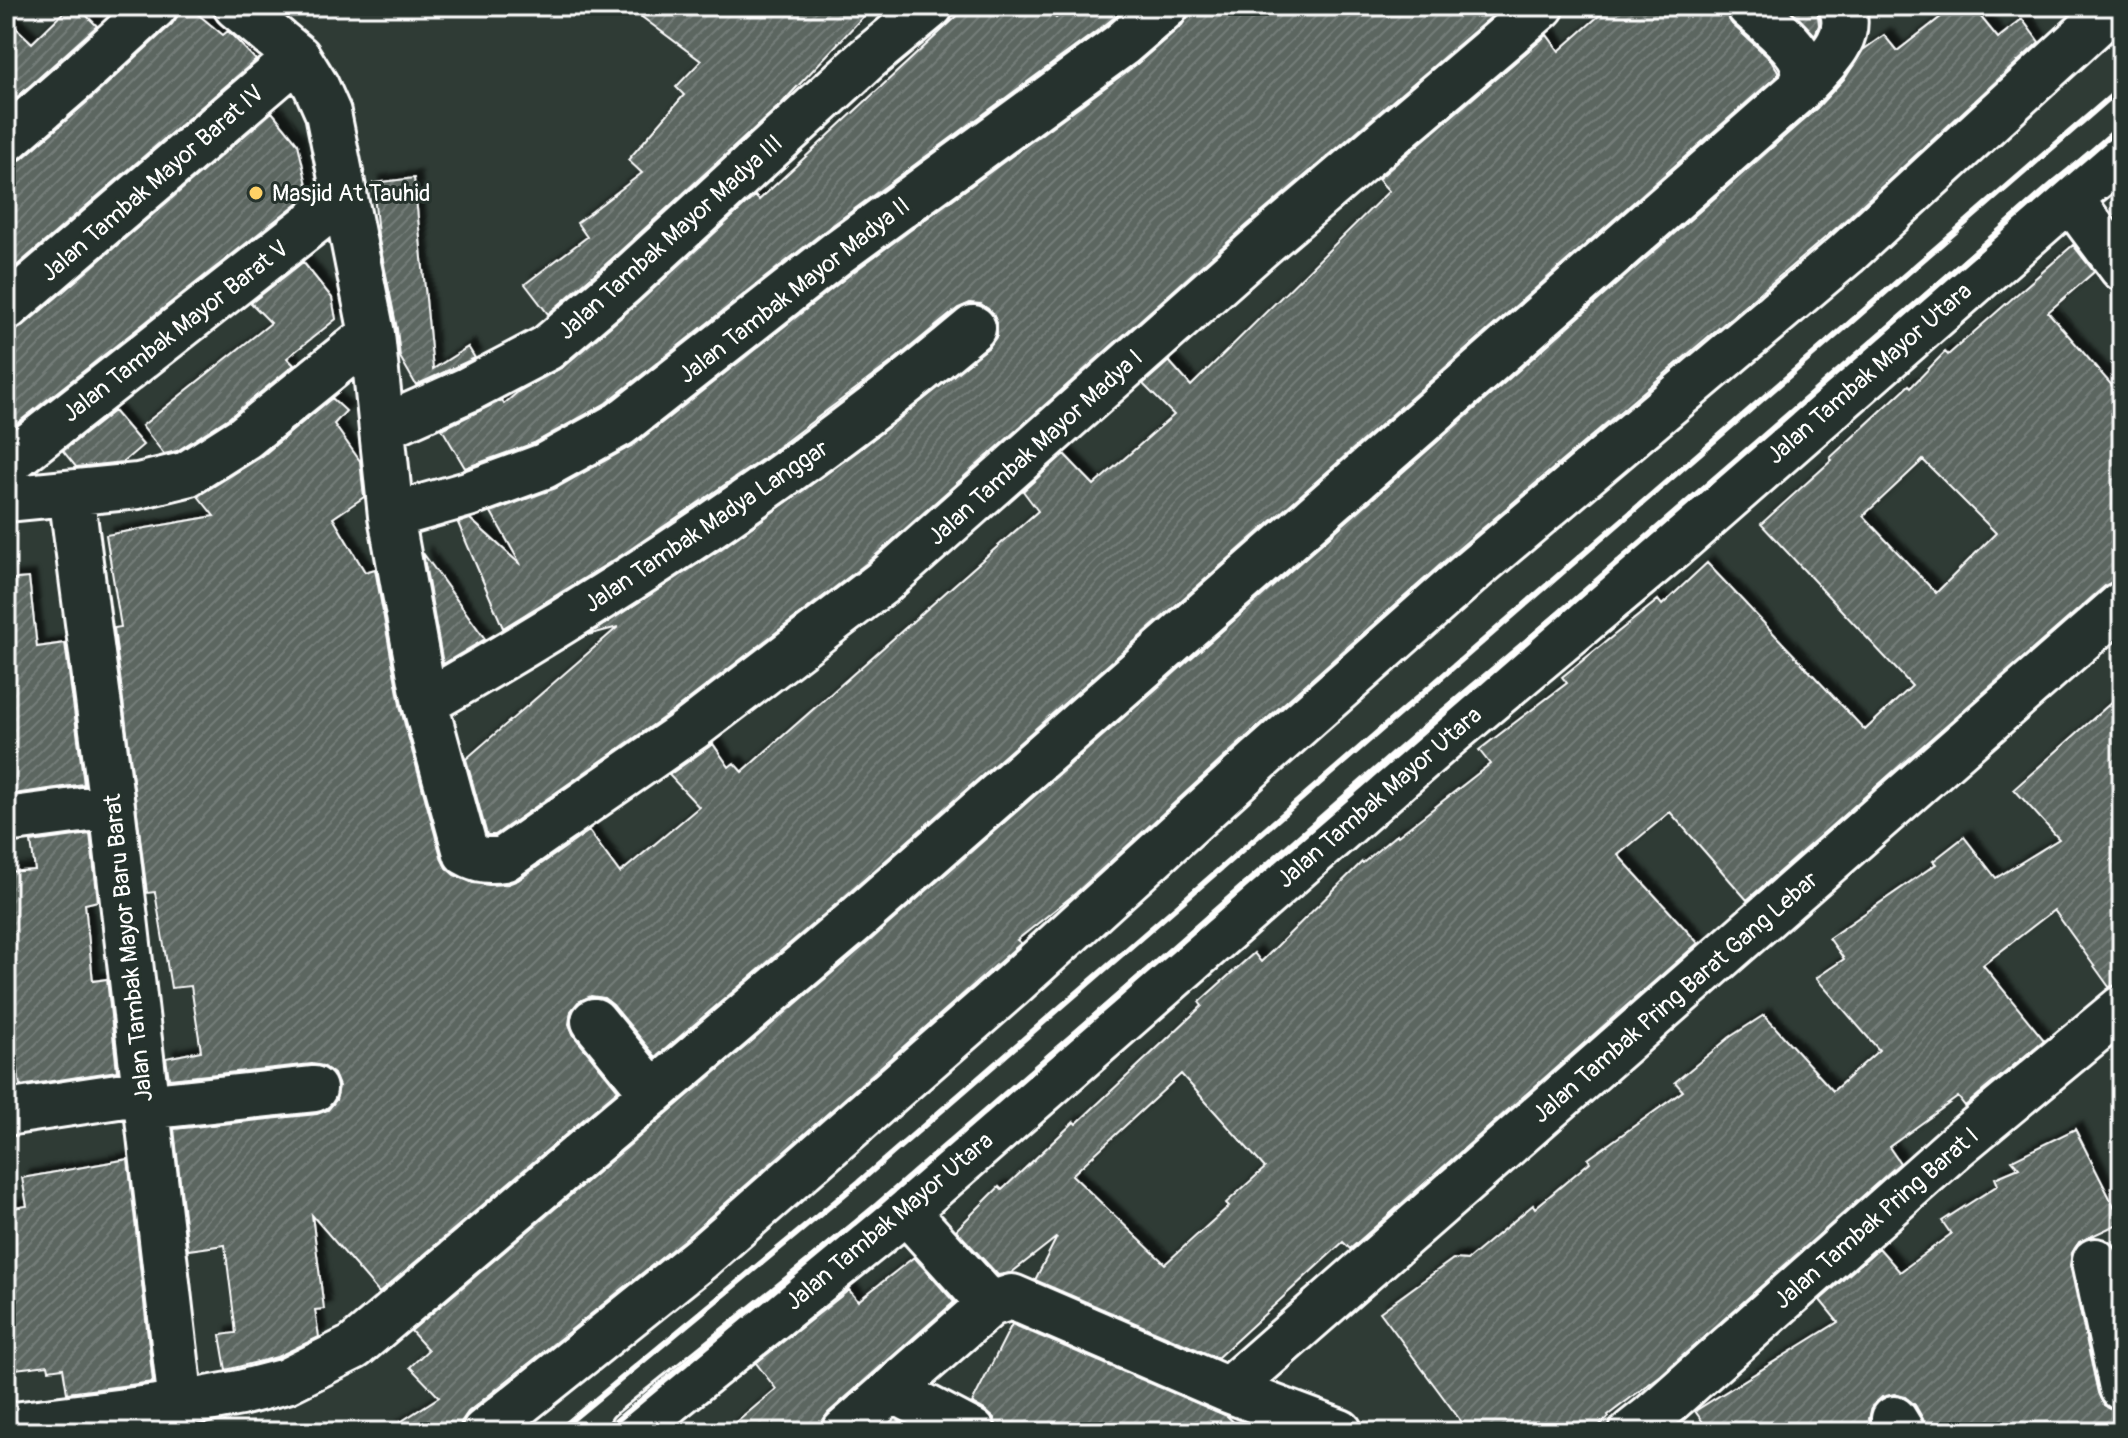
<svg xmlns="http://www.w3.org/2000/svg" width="2128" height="1438" font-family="Pangolin,sans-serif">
  <defs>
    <pattern id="building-hatch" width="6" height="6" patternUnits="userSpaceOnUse" patternTransform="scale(2)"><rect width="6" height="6" fill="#5b6661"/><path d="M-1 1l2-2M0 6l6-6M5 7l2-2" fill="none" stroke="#747d79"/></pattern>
    <filter id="shadow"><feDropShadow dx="7" dy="-7" stdDeviation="2" flood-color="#0009"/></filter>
  </defs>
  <rect width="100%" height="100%" fill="#2f3b35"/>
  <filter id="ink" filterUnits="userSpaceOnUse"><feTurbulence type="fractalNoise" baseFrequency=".0125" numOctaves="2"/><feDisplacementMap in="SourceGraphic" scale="16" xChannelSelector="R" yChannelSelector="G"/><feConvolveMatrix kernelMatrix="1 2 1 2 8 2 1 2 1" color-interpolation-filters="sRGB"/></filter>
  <g filter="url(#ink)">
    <!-- building -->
    <path fill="url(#building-hatch)" stroke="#fff" stroke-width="2" fill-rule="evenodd" filter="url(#shadow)" d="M 70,6 L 77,6 L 97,26 L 6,107 L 6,18 L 32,43 Z
      M 179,6 L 188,6 L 223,35 L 228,31 L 256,60 L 6,275 L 6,164 L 12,164 L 22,159 L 93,97 L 172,24 L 179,14 Z
      M 627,6 L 873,6 L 781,104 L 604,266 L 548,314 L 525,284 L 587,237 L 577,223 L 642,173 L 628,160 L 684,95 L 676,87 L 701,61 Z
      M 968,6 L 1043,6 L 1056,18 L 1070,6 L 1128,6 L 1105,25 L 822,233 L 606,403 L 534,443 L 465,468 L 442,429 L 502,400 L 504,404 L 519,391 L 563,367 L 638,303 L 755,196 L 759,200 Z
      M 1190,6 L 1504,6 L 1246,226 L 867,563 L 676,709 L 495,835 L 487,835 L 466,759 L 618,627 L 588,635 L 721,549 L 858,451 L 989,347 L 997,336 L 997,323 L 992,312 L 981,304 L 970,303 L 958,308 L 893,361 L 761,460 L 625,553 L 503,628 L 458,523 L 470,519 L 521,565 L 491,512 L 556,488 L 635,444 L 852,273 L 1137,64 L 1182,25 L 1189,15 Z
      M 1610,6 L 1725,6 L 1726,15 L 1732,24 L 1771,60 L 1778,71 L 1778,75 L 834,906 L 656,1057 L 613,1005 L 604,998 L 591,996 L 578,1002 L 571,1011 L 569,1024 L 574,1036 L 618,1090 L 379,1293 L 312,1215 L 324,1309 L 315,1310 L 319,1337 L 277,1357 L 226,1370 L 220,1335 L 236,1333 L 225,1245 L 188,1250 L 174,1129 L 317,1114 L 328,1110 L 336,1100 L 339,1086 L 334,1074 L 323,1066 L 312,1064 L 169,1079 L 166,1058 L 201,1051 L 191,986 L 171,988 L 155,892 L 147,893 L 114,628 L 121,627 L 106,535 L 214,516 L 198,496 L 261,457 L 332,398 L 346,411 L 334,424 L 360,461 L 364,497 L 333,518 L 365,572 L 375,569 L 401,710 L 442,860 L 446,868 L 454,875 L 473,883 L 489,885 L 508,884 L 518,880 L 589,831 L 620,873 L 699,807 L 669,775 L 713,744 L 729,767 L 734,763 L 742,772 L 1038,511 L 1023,491 L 1064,454 L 1094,485 L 1174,415 L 1143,384 L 1169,361 L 1191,386 L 1389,191 L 1378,179 L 1547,35 L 1559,51 Z
      M 1787,6 L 1817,6 L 1819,25 L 1815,35 Z
      M 1955,6 L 1972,6 L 1998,38 L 2022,19 L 2039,42 L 1839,226 L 1456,551 L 1243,740 L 1076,893 L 1017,940 L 1021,943 L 994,967 L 685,1239 L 468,1412 L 461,1422 L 460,1432 L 385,1432 L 439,1397 L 410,1367 L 428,1350 L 411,1331 L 866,944 L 1817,108 L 1846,77 L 1863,50 L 1884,35 L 1897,51 Z
      M 272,112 L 298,144 L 309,194 L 6,432 L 6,334 L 22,327 Z
      M 414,178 L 433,369 L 468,347 L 475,358 L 416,385 L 400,357 L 397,329 L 378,235 L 373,183 Z
      M 2073,245 L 2094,272 L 2048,312 L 2122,397 L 2122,580 L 2116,580 L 2106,585 L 1747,900 L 1670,812 L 1618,855 L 1698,943 L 1350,1249 L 1343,1242 L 1217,1358 L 1035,1280 L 1057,1237 L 1011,1273 L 998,1275 L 956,1230 L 999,1187 L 1002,1190 L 1074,1122 L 1076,1124 L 1202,1006 L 1199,1002 L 1254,953 L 1261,962 L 1362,862 L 1363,863 L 1397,834 L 1398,836 L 1490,764 L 1479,750 L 1567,683 L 1562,677 L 1658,600 L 1662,605 L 1707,563 L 1865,730 L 1912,686 L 1761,524 L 1832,460 L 1830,458 L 1909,385 L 1911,387 L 1945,352 L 1948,355 ZM 1923,460 L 1996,533 L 1936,593 L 1863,516 ZM 1181,1074 L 1265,1168 L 1226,1203 L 1229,1206 L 1165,1264 L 1072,1175 Z
      M 303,262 L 332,298 L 336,319 L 287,358 L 294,365 L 230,417 L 177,451 L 164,454 L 142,426 L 271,323 L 251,303 Z
      M 114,411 L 143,445 L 123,462 L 76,467 L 63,451 Z
      M 423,553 L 485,639 L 443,664 Z
      M 29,578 L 37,647 L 65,643 L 84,784 L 6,795 L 6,580 Z
      M 2122,693 L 2122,984 L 2109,987 L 2054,910 L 1983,965 L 2044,1040 L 1965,1106 L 1958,1097 L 1889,1147 L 1900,1163 L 1661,1375 L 1608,1415 L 1609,1417 L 1592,1432 L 1469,1432 L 1380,1312 L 1453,1259 L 1467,1260 L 1533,1205 L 1535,1208 L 1590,1162 L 1588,1159 L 1683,1091 L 1675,1082 L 1730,1037 L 1764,1015 L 1833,1091 L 1879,1050 L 1816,978 L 1844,959 L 1829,938 L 1936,864 L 1933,861 L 1964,837 L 1996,878 L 2059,839 L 2014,789 Z
      M 90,834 L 98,901 L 85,904 L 93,981 L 107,979 L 117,1071 L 20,1086 L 16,1058 L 6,1060 L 6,872 L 35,870 L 31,842 Z
      M 2075,1129 L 2122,1222 L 2079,1242 L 2072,1253 L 2070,1265 L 2098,1393 L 2104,1405 L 2114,1411 L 2118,1412 L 2122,1422 L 2122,1432 L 1927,1432 L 1923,1419 L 1915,1405 L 1905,1397 L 1894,1394 L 1882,1397 L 1872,1406 L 1869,1419 L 1873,1432 L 1710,1432 L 1695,1411 L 1838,1322 L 1820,1300 L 1879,1248 L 1900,1272 L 1951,1234 L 1942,1221 L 1998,1185 L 1995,1178 L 2019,1168 L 2012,1160 Z
      M 128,1159 L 153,1382 L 67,1393 L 63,1368 L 49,1370 L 48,1365 L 6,1370 L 6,1209 L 27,1206 L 22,1178 Z
      M 914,1257 L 954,1302 L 828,1413 L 821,1423 L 820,1432 L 725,1432 L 776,1389 L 756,1363 L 849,1290 L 858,1301 Z
      M 1012,1324 L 1227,1416 L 1244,1432 L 998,1432 L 994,1418 L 985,1410 L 972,1403 Z"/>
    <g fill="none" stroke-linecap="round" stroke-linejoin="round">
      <defs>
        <path id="street" d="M 236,6 L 298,57 L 316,86 L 328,113 L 372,334 L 391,516 L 425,703 L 466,853 C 480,861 489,861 504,859 L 691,729 L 883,582 L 1262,245 L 1542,6
          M 1749,6 C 1765,21 1803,48 1804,70 C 1805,76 1802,82 1800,89
          M 6,140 L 76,79 L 155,6
          M 2070,198 L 2122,268
          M 6,308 L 298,57
          M 382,428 L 469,389 L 547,348 L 621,285 L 867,59 L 931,6
          M 6,464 L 344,198
          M 71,493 L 112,806 L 181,1404
          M 6,499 L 138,486 L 187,474 L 245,437 L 372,334
          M 391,516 L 468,494 L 544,466 L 620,424 L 837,253 L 1121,45 L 1166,6
          M 425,703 C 618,593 803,471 973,328
          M 6,820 L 112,806
          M 594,1021 L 653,1093
          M 145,1107 L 314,1089
          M 6,1113 L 144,1092
          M 906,1211 L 990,1304
          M 2095,1261 L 2122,1388
          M 893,1390 L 973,1432
          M 1228,1390 L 2122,604
          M 1894,1419 L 1902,1432
          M 6,1426 L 181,1404 L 240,1393 L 286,1381 L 354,1347 L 850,925 L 1800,89 C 1821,65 1856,40 1841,6
          M 484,1432 L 701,1258 L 1011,986 L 1260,759 L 1473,570 L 1846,254 L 2115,6
          M 631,1432 L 906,1211 L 1444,739 L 1674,546 L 2070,198 L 2122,156
          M 844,1432 L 990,1304 L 1012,1297 L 1228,1390 L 1340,1432
          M 1632,1432 L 1651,1417 L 1955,1147 L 2122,1008"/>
      </defs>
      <!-- street casing -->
      <use href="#street" stroke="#fff" stroke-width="50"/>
      <!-- street -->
      <use href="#street" stroke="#26332d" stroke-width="44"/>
      <!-- rail -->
      <path stroke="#fff" stroke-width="6" d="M 557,1432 L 859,1182 L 2122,87
        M 603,1432 L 877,1205 L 2122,125"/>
    </g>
  </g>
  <!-- markers -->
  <circle fill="#ffd166" stroke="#26332d" stroke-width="3" cx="256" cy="193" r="8"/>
  <g text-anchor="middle" stroke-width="6" stroke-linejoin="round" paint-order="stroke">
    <!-- street labels -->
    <g font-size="24" fill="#fff" stroke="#26332d">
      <text transform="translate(152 183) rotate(-41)" y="8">Jalan Tambak Mayor Barat IV</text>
      <text transform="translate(670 237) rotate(-42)" y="8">Jalan Tambak Mayor Madya III</text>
      <text transform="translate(794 290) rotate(-38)" y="8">Jalan Tambak Mayor Madya II</text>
      <text transform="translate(175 331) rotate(-38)" y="8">Jalan Tambak Mayor Barat V</text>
      <text transform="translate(1869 373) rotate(-41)" y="8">Jalan Tambak Mayor Utara</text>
      <text transform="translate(1035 447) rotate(-42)" y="8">Jalan Tambak Mayor Madya I</text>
      <text transform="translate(706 526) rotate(-34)" y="8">Jalan Tambak Madya Langgar</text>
      <text transform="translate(1379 797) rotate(-41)" y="8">Jalan Tambak Mayor Utara</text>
      <text transform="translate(128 948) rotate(-96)" y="8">Jalan Tambak Mayor Baru Barat</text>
      <text transform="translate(1675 997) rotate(-41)" y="8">Jalan Tambak Pring Barat Gang Lebar</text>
      <text transform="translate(1876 1218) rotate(-41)" y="8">Jalan Tambak Pring Barat I</text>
      <text transform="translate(889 1221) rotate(-40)" y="8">Jalan Tambak Mayor Utara</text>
    </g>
    <!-- poi labels -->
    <g font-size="24" fill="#fff" stroke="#26332d" text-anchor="start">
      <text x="272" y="201">Masjid At Tauhid</text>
    </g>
  </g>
  <!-- margin -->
  <rect width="2128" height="1438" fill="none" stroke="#26332d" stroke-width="32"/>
  <rect x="16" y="16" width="2096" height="1406" fill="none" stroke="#fff" stroke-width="3" filter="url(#ink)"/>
</svg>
